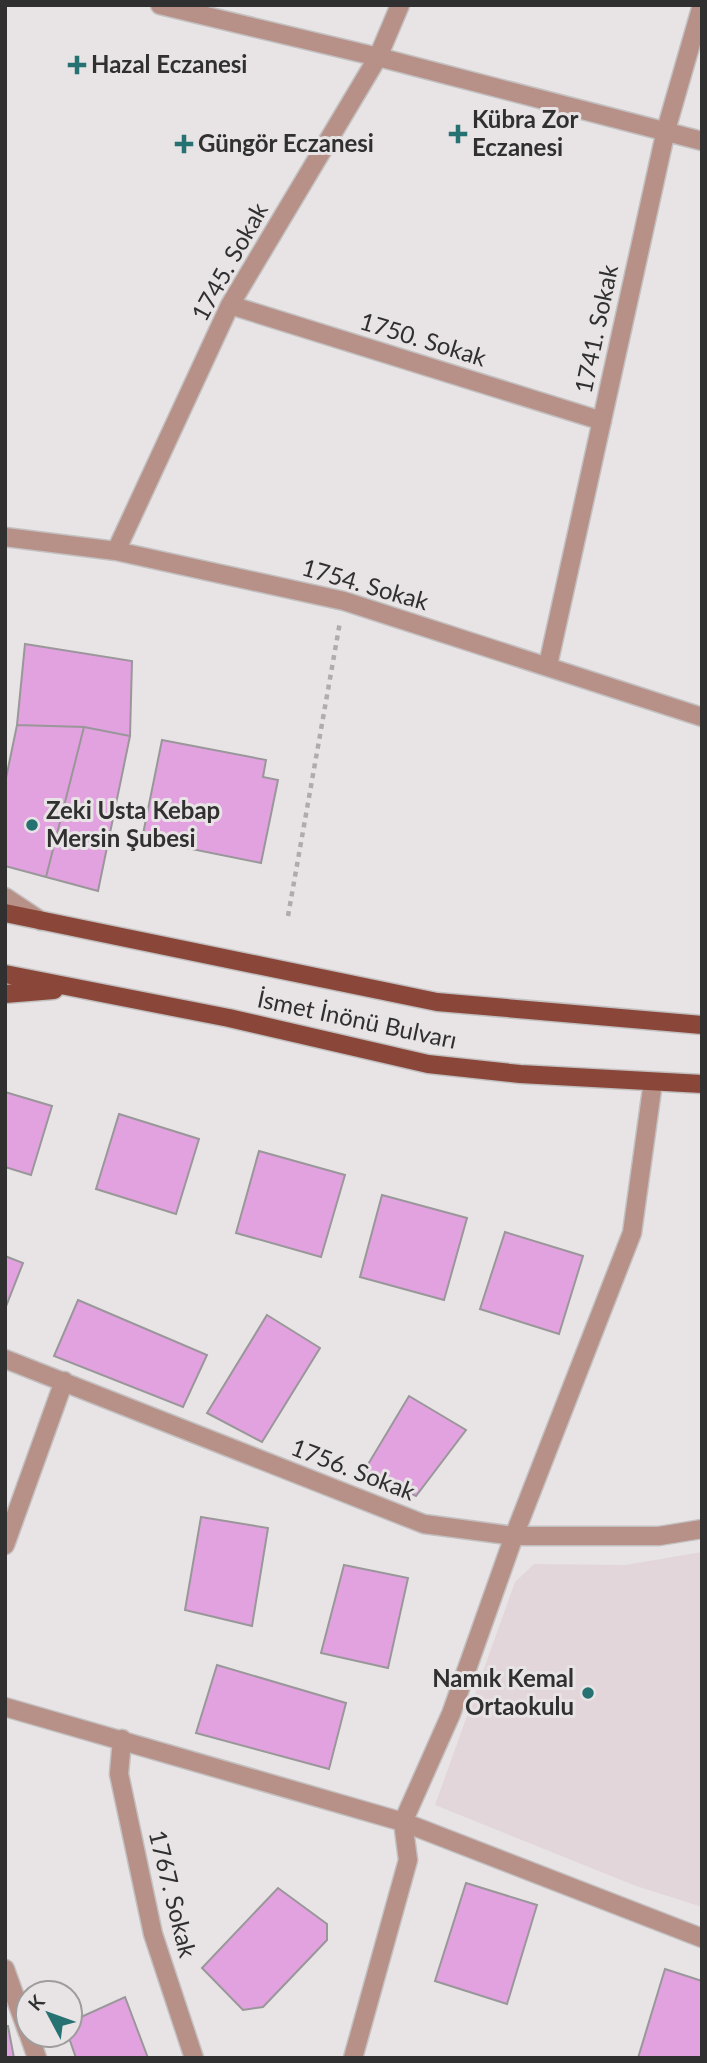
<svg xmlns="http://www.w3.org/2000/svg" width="707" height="2063" font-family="Lato,sans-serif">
  <rect width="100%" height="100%" fill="#e8e4e5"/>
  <!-- built -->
  <path fill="#e2d6da" d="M 702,1552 L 702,1907 L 636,1886 L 435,1805 L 515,1582 L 534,1564 L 625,1565 Z"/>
  <!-- building -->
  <path fill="#e2a2e0" stroke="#999799" stroke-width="2" d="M 25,644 L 132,661 L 130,736 L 84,727 L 17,725 Z
    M 17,725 L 84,727 L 46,877 L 5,866 L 5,783 Z
    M 84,727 L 130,736 L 98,891 L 46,877 Z
    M 162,740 L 266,760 L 263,777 L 278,780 L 261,863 L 142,839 Z
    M 5,1092 L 52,1106 L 31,1175 L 5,1167 Z
    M 119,1114 L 199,1139 L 176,1214 L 96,1189 Z
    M 259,1151 L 345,1175 L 321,1257 L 236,1233 Z
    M 382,1195 L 467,1218 L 444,1300 L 360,1277 Z
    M 505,1232 L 583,1256 L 559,1334 L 480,1309 Z
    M 5,1256 L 23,1263 L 5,1309 Z
    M 78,1300 L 207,1355 L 183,1407 L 54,1356 Z
    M 267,1315 L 320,1348 L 262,1442 L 207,1413 Z
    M 409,1396 L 466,1430 L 416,1496 L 364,1471 Z
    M 201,1517 L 268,1528 L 252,1626 L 185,1610 Z
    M 344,1565 L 408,1578 L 388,1668 L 321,1653 Z
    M 217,1665 L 346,1703 L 329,1769 L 196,1733 Z
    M 466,1883 L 537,1905 L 507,2004 L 435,1981 Z
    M 278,1888 L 327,1924 L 327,1940 L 263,2007 L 243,2010 L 202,1968 Z
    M 665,1969 L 702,1981 L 702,2058 L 638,2058 Z
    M 125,1997 L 148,2058 L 76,2058 L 68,2035 L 70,2022 Z
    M 5,2026 L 8,2026 L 14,2058 L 5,2058 Z"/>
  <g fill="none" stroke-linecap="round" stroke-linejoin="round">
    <defs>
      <path id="street" d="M 160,5 L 378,57 L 702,141
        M 230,305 L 602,421
        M 5,537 L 116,551 L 344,601 L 702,717
        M 116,551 L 230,305 L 378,57 L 400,5
        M 548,665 L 666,130 L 702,5
        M 5,897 L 41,921
        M 5,1359 L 424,1524 L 514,1536 L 659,1536 L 702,1529
        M 5,1545 L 64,1381
        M 5,1707 L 403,1822 L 702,1938
        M 122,1739 L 119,1774 L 153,1934 L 194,2058
        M 5,1969 L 28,2033
        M 29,2035 L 37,2058
        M 353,2058 L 408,1860 L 403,1822 L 451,1714 L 514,1536 L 632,1233 L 653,1082"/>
      <path id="primary" d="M 5,913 L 437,1002 L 702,1025
        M 5,974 L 229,1018 L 428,1064 L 520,1074 L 702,1084
        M 5,994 L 54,990"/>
    </defs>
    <!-- street casing -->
    <use href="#street" stroke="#c3c0c1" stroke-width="21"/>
    <!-- primary casing -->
    <use href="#primary" stroke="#c3c0c1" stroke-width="21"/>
    <!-- path -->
    <path stroke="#afacad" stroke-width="4.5" stroke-dasharray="5 5" stroke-linecap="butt" d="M 288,916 L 340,622"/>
    <!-- street -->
    <use href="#street" stroke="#b79087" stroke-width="18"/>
    <!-- primary -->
    <use href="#primary" stroke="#8a4739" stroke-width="18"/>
  </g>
  <!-- markers -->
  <g fill="#267172" stroke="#e8e4e5" stroke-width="2.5">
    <path d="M73.5 54.5h7v7h7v7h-7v7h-7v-7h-7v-7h7z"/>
    <path d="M454.5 123.5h7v7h7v7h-7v7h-7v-7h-7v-7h7z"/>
    <path d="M180.5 133.5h7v7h7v7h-7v7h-7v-7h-7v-7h7z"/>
    <circle cx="32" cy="825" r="7"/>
    <circle cx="588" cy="1693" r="7"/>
  </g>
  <g text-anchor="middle" stroke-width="6" stroke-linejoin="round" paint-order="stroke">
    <!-- poi labels -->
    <g font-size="24" font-weight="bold" fill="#313030" stroke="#e8e4e5" text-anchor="start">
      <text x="91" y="73">Hazal Eczanesi</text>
      <text x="472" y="128">Kübra Zor<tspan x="472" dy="28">Eczanesi</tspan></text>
      <text x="198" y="152">Güngör Eczanesi</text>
      <text x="46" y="819">Zeki Usta Kebap<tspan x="46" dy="28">Mersin Şubesi</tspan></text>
      <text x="574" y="1687" text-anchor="end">Namık Kemal<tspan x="574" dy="28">Ortaokulu</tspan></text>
    </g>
    <!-- street labels -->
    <g font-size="24" fill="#313030" stroke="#e8e4e5">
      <text transform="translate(230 262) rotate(-61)" y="8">1745. Sokak</text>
      <text transform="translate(597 329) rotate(-78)" y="8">1741. Sokak</text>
      <text transform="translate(423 340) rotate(17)" y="8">1750. Sokak</text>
      <text transform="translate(365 585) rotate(16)" y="8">1754. Sokak</text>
      <text transform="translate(357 1020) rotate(12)" y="8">İsmet İnönü Bulvarı</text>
      <text transform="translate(353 1470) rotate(21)" y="8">1756. Sokak</text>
      <text transform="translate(172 1894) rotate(76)" y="8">1767. Sokak</text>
    </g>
  </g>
  <!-- border -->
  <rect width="707" height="2063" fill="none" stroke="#313030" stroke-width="14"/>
  <!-- north arrow -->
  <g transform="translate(49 2014) rotate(311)"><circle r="33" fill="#e8e4e5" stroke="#9f9c9d" stroke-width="2"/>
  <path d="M0-5L12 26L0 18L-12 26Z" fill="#267172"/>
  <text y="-10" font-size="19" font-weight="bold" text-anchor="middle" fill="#313030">K</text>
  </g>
</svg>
